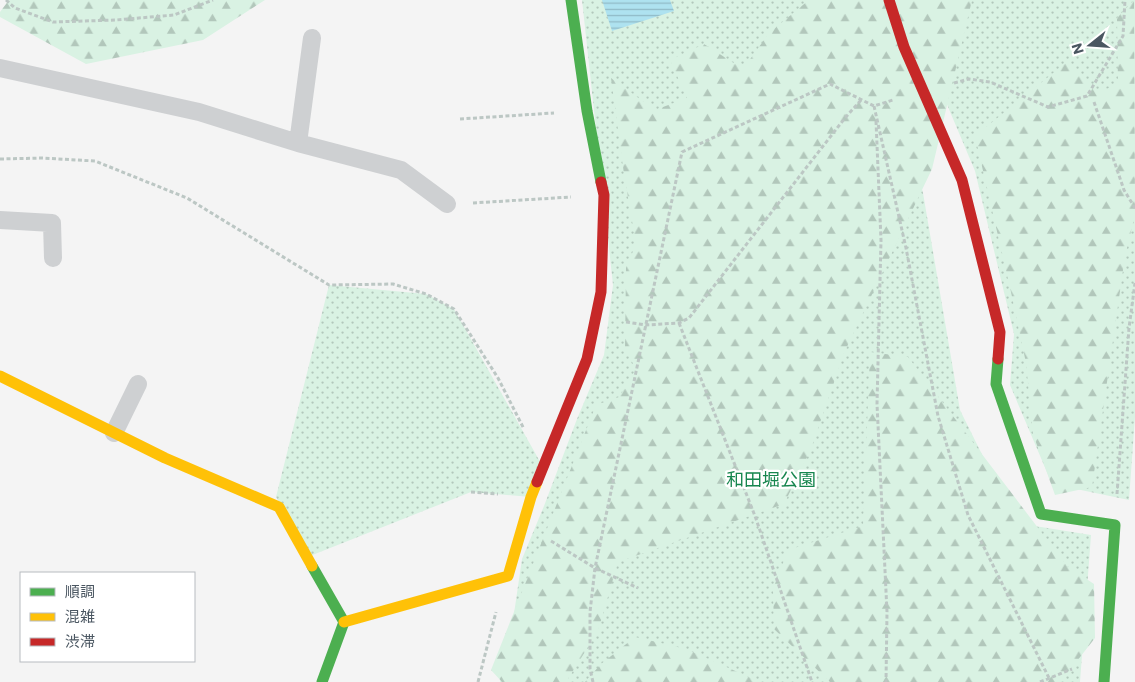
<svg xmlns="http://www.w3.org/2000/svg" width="1135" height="682" font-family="Commissioner,'Noto Sans JP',sans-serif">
  <defs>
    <pattern id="green-dots" width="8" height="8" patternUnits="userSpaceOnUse" patternTransform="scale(1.25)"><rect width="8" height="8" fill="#d9f2e3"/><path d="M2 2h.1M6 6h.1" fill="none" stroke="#b2c7bb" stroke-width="1.8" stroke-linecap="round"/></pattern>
    <pattern id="forest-firs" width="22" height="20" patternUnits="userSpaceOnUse" patternTransform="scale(1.25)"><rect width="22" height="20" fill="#d9f2e3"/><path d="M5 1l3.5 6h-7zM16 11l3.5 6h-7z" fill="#b2c7bb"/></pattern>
    <pattern id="water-rules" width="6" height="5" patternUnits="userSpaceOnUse" patternTransform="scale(1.25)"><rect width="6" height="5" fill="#aee2f0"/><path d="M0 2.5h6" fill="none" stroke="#90bac6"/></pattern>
  </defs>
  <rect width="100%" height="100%" fill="#f4f4f4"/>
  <!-- green -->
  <path fill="url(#green-dots)" d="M 582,0 L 867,0 L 879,29 L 923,193 L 960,410 L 1016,523 L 1091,535 L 1080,682 L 500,682 L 511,634 L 522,559 L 544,506 L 577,419 L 604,355 L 613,285 Z
    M 903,0 L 1135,0 L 1135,417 L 1129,500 L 1052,484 L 1010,385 L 1014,334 L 975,171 Z
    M 329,285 L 426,294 L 454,309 L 543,467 L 531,497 L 471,492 L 310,556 L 276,497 Z"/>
  <!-- forest -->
  <path fill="url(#forest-firs)" d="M 9,0 L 265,0 L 203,40 L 86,64 L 0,17 L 0,12 Z
    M 809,0 L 972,0 L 932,169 L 844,353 L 811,449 L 784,504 L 618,562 L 598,631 L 566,682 L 502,682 L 491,670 L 596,405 L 619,397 L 636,369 L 625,349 L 626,268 L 636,244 L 624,174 L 611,78 L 655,110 L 687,98 L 670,60 L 704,44 L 743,69 L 769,33 Z
    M 1134,0 L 1135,215 L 1125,256 L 1092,487 L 1055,495 L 1033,434 L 1026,363 L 1011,292 L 975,136 L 1068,61 L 1097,93 L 1118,84 L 1117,18 Z
    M 870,352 L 908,357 L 1067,566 L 1094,584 L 1095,638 L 1066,675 L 1056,682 L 830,682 L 774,629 L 773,589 L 788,550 L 863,526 Z
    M 635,637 L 686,649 L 760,682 L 585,682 L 601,664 Z"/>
  <!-- water -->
  <path fill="url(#water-rules)" d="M 602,0 L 670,0 L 674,11 L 612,31 Z"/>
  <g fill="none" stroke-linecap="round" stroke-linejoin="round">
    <!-- path -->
    <path stroke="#bcc7c4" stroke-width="3" stroke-dasharray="4 2.5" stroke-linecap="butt" d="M 6,0 L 15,8 L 53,22 L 116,20 L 174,15 L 213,0
      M 954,83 L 969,79 L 990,82 L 1048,107 L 1087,96 L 1123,36 L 1125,0
      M 1094,102 L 1124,190 L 1135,208
      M 874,106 L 906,248 L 938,416 L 968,515 L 1049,678
      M 460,119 L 554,113
      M 876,121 L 881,240 L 877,404 L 887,612 L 886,682
      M 0,159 L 42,158 L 95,161 L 187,198 L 329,285 L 393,284 L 426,294 L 454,309 L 498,378 L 524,429
      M 473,203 L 571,197
      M 626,322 L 646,325 L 679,323 L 689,318 L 845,118 L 861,100
      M 679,323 L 755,516 L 812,682
      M 471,492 L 498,494
      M 1117,494 L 1129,328 L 1135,283
      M 551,541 L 595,568 L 638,588
      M 478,682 L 496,612
      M 593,682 L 590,669 L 590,612 L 595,568 L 682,152 L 830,84 L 874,106 L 893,100
      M 1040,682 L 1072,669"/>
    <!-- lane -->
    <path stroke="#ced0d2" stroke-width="18" d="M 0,68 L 199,112 L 298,143 L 401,170 L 447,204
      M 298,143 L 312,38
      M 0,220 L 52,223 L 53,258
      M 114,433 L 138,384"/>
    <!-- fast -->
    <path stroke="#4caf50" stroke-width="11" d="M 571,0 L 587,111 L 601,182
      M 998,359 L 996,384 L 1041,514 L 1115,525 L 1104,682
      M 312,566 L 344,622 L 322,682"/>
    <!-- slow -->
    <path stroke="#ffc107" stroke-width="11" d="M 0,376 L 165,458 L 279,507 L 312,566
      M 344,622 L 508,576 L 531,497 L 537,482"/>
    <!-- jam -->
    <path stroke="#c62828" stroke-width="11" d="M 889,0 L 904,47 L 962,180 L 1000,332 L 998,359
      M 537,482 L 587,359 L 601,292 L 604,195 L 601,182"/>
  </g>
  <g text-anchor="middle" stroke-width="4.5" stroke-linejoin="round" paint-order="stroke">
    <!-- park labels -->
    <g font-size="18" fill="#17864f" stroke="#fff">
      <text x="771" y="486">和田堀公園</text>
    </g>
  </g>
  <!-- legend -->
  <rect x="20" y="572" width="175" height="90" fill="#ffffff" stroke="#b7bbc0"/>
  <rect x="30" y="588" width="25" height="8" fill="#4caf50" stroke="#b7bbc0"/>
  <text x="65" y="597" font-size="15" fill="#4a5661">順調</text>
  <rect x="30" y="613" width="25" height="8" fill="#ffc107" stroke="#b7bbc0"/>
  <text x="65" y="622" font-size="15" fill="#4a5661">混雑</text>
  <rect x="30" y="638" width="25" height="8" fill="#c62828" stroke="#b7bbc0"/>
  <text x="65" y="647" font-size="15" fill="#4a5661">渋滞</text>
  <!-- north arrow -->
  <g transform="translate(1090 45) rotate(253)" stroke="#ffffff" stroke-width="4" paint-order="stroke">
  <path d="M0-4L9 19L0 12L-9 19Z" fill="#4a5661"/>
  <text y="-8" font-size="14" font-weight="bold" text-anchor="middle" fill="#4a5661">N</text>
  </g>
</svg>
